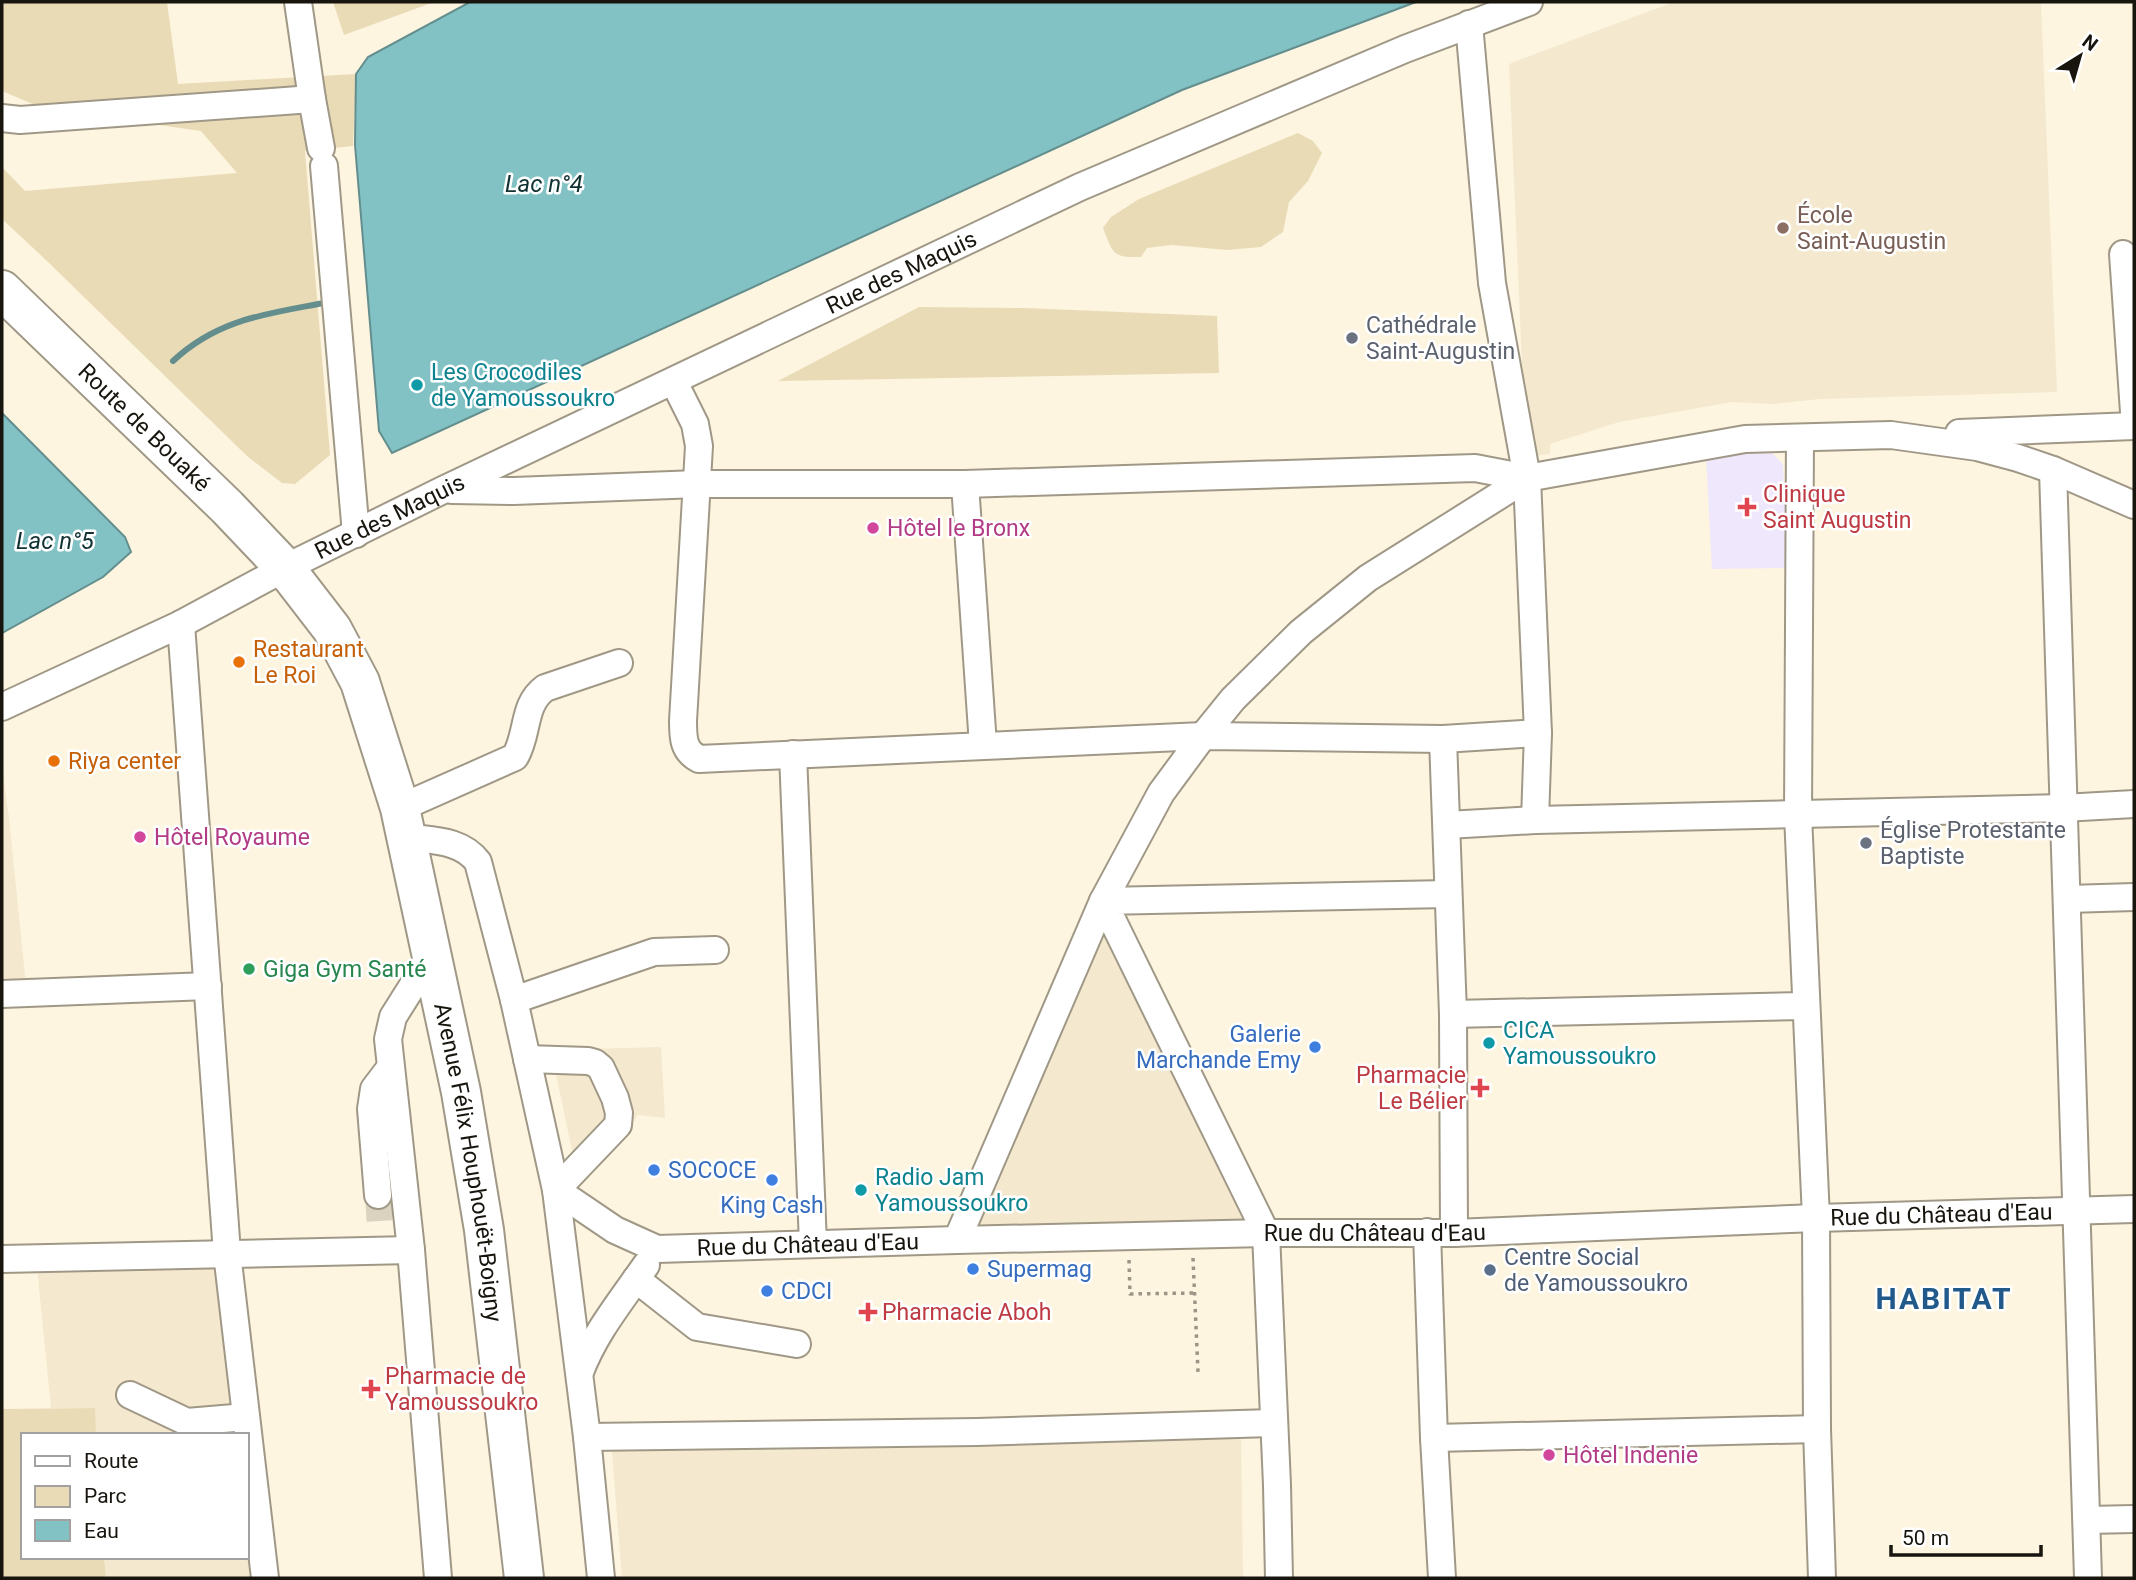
<svg xmlns="http://www.w3.org/2000/svg" width="2136" height="1580" font-family="Roboto,sans-serif">
  <rect width="100%" height="100%" fill="#fdf5e0"/>
  <!-- built -->
  <path fill="#f4e9ce" d="M 1674,2 L 2041,2 L 2057,392 L 1820,399 L 1772,404 L 1732,402 L 1619,422 L 1550,444 L 1550,454 L 1526,457 L 1509,64 Z
    M 2,765 L 9,818 L 26,985 L 2,986 Z
    M 1106,929 L 1258,1226 L 970,1228 Z
    M 661,1047 L 665,1118 L 638,1115 L 604,1161 L 575,1165 L 551,1050 Z
    M 227,1253 L 244,1435 L 96,1435 L 94,1408 L 51,1408 L 36,1257 Z
    M 1241,1432 L 1243,1578 L 622,1578 L 611,1441 Z
    M 247,1467 L 257,1578 L 106,1578 L 104,1557 L 247,1557 Z"/>
  <!-- medical -->
  <path fill="#efe7fc" d="M 1771,452 L 1783,464 L 1788,568 L 1712,569 L 1706,457 Z"/>
  <!-- green -->
  <path fill="#eadbb7" d="M 2,2 L 167,2 L 178,84 L 356,74 L 353,146 L 305,151 L 330,455 L 295,484 L 282,483 L 247,456 L 47,261 L 2,219 L 2,167 L 25,191 L 237,173 L 201,131 L 42,108 L 2,91 Z
    M 333,2 L 434,2 L 344,35 Z
    M 1298,133 L 1313,141 L 1322,153 L 1308,181 L 1289,202 L 1283,232 L 1261,247 L 1227,250 L 1171,245 L 1147,248 L 1141,257 C 1112,258 1113,253 1103,228 L 1111,217 L 1139,199 Z
    M 919,307 L 1024,308 L 1217,316 L 1219,373 L 778,381 Z
    M 95,1408 L 96,1435 L 23,1435 L 23,1557 L 104,1557 L 106,1578 L 2,1578 L 2,1409 Z"/>
  <!-- water -->
  <path fill="#83c2c4" stroke="#638e8d" stroke-width="2" d="M 470,2 L 1416,2 L 1182,90 L 392,453 L 379,431 L 355,145 L 356,74 L 368,57 Z
    M 2,413 L 125,537 L 131,552 L 103,577 L 2,633 Z"/>
  <g fill="none" stroke-linecap="round" stroke-linejoin="round">
    <!-- stream -->
    <path stroke="#638e8d" stroke-width="6" d="M 173,361 C 218,319 266,314 324,303"/>
    <!-- minor-tunnel -->
    <path stroke="#dbd3c0" stroke-width="26" stroke-dasharray="26 13" stroke-linecap="butt" d="M 378,1195 L 380,1227"/>
    <defs>
      <g id="minor">
        <path d="M 298,2 L 312,99 L 321,148"/>
        <path d="M 1469,24 L 1492,283 L 1527,478 L 1538,733 L 1535,820"/>
        <path d="M 2,118 L 20,120 L 312,99"/>
        <path d="M 324,166 L 356,534"/>
        <path d="M 2123,254 L 2134,412"/>
        <path d="M 674,382 L 695,424 L 699,446 L 683,721 C 683,737 683,751 699,759 L 1203,736 L 1443,739 L 1538,733"/>
        <path d="M 1959,433 L 2134,426"/>
        <path d="M 1800,439 L 1798,815 L 1816,1218 L 1817,1429 L 1822,1578"/>
        <path d="M 2053,470 L 2088,1578"/>
        <path d="M 965,484 L 983,745"/>
        <path d="M 452,490 L 514,491 L 698,484 L 965,484 L 1475,468 L 1527,478"/>
        <path d="M 181,624 L 227,1253 L 265,1578"/>
        <path id="s1" d="M 2,707 L 181,624 L 285,568 L 443,490 L 1080,187 L 1405,49 L 1529,2"/>
        <path d="M 1443,739 L 1453,1014 L 1454,1233"/>
        <path d="M 793,754 L 813,1244"/>
        <path d="M 400,808 L 515,757 C 529,733 522,705 545,688 L 619,663"/>
        <path d="M 1447,825 L 1535,820 L 2063,808 L 2134,804"/>
        <path d="M 406,837 C 431,841 461,839 478,862 L 514,1000 L 556,1190 L 587,1437 L 601,1578"/>
        <path d="M 2068,899 L 2134,897"/>
        <path d="M 432,955 L 393,1017 L 388,1039 L 411,1250 L 438,1578"/>
        <path d="M 2,994 L 208,986"/>
        <path d="M 514,1000 L 654,952 L 715,950"/>
        <path d="M 1453,1014 L 1805,1006"/>
        <path id="s2" d="M 527,1059 L 588,1061 L 595,1063 L 601,1068 L 615,1098 L 619,1113 L 618,1125 L 556,1190 L 615,1230 L 657,1249 L 957,1240 L 1266,1233 L 1454,1233 L 1816,1218 L 2134,1209"/>
        <path d="M 378,1195 L 371,1109 L 374,1089 L 390,1068"/>
        <path d="M 1427,1232 L 1434,1438 L 1442,1578"/>
        <path d="M 957,1240 L 1103,901 L 1161,793 L 1203,736 L 1233,699 L 1301,632 L 1368,578 L 1527,478 L 1745,439 L 1891,435 L 1977,447 L 2018,458 L 2053,470 L 2134,505"/>
        <path d="M 2,1259 L 411,1250"/>
        <path d="M 636,1279 L 697,1327 L 797,1344"/>
        <path d="M 580,1372 C 595,1332 622,1300 646,1265"/>
        <path d="M 130,1395 L 187,1422 L 246,1417"/>
        <path d="M 587,1437 L 977,1432 L 1274,1423"/>
        <path d="M 1434,1438 L 1817,1429"/>
        <path d="M 2087,1520 L 2134,1519"/>
        <path d="M 1279,1578 L 1277,1485 L 1266,1233 L 1103,901 L 1448,894"/>
      </g>
      <g id="highway">
        <path id="s3" d="M 2,290 L 227,507 L 285,568 L 332,629 L 360,682 L 400,808 L 461,1092 L 484,1230 L 524,1578"/>
      </g>
    </defs>
    <!-- minor casing -->
    <use href="#minor" stroke="#a09886" stroke-width="30"/>
    <!-- highway casing -->
    <use href="#highway" stroke="#a09886" stroke-width="42"/>
    <!-- path -->
    <path stroke="#9b9586" stroke-width="3.5" stroke-dasharray="3.5 5" stroke-linecap="butt" d="M 1193,1258 L 1198,1372
      M 1129,1260 L 1130,1294 L 1193,1293"/>
    <!-- minor -->
    <use href="#minor" stroke="#fff" stroke-width="26"/>
    <!-- highway -->
    <use href="#highway" stroke="#fff" stroke-width="38"/>
  </g>
  <!-- markers -->
  <circle fill="#8d6e63" stroke="#fff" stroke-width="2.5" cx="1783" cy="228" r="7"/>
  <g fill="#6b7280" stroke="#fff" stroke-width="2.5">
    <circle cx="1352" cy="338" r="7"/>
    <circle cx="1866" cy="843" r="7"/>
  </g>
  <g fill="#0f9aa8" stroke="#fff" stroke-width="2.5">
    <circle cx="417" cy="385" r="7"/>
    <circle cx="1489" cy="1043" r="7"/>
    <circle cx="861" cy="1190" r="7"/>
  </g>
  <g fill="#e0444e" stroke="#fff" stroke-width="2.5">
    <path d="M1743.5 496.5h7v7h7v7h-7v7h-7v-7h-7v-7h7z"/>
    <path d="M1476.5 1077.5h7v7h7v7h-7v7h-7v-7h-7v-7h7z"/>
    <path d="M864.5 1301.5h7v7h7v7h-7v7h-7v-7h-7v-7h7z"/>
    <path d="M367.5 1378.5h7v7h7v7h-7v7h-7v-7h-7v-7h7z"/>
  </g>
  <g fill="#d1479c" stroke="#fff" stroke-width="2.5">
    <circle cx="873" cy="528" r="7"/>
    <circle cx="140" cy="837" r="7"/>
    <circle cx="1549" cy="1455" r="7"/>
  </g>
  <g fill="#e8710a" stroke="#fff" stroke-width="2.5">
    <circle cx="239" cy="662" r="7"/>
    <circle cx="54" cy="761" r="7"/>
  </g>
  <circle fill="#2e9e5b" stroke="#fff" stroke-width="2.5" cx="249" cy="969" r="7"/>
  <g fill="#3f7fe0" stroke="#fff" stroke-width="2.5">
    <circle cx="1315" cy="1047" r="7"/>
    <circle cx="654" cy="1170" r="7"/>
    <circle cx="772" cy="1180" r="7"/>
    <circle cx="973" cy="1269" r="7"/>
    <circle cx="767" cy="1291" r="7"/>
  </g>
  <circle fill="#5c6f8a" stroke="#fff" stroke-width="2.5" cx="1490" cy="1270" r="7"/>
  <g text-anchor="middle" stroke-width="5" stroke-linejoin="round" paint-order="stroke">
    <!-- education labels -->
    <g font-size="23" fill="#785e54" stroke="#fff" text-anchor="start">
      <text x="1797" y="223">École<tspan x="1797" dy="26">Saint-Augustin</tspan></text>
    </g>
    <!-- street labels -->
    <g font-size="23" fill="#18150e" stroke="#fff">
      <text dy="8" stroke="none"><textPath href="#s1" startOffset="999">Rue des Maquis</textPath></text>
      <text dy="8" stroke="none"><textPath href="#s3" startOffset="198">Route de Bouaké</textPath></text>
      <text dy="8" stroke="none"><textPath href="#s1" startOffset="432">Rue des Maquis</textPath></text>
      <text dy="8" stroke="none"><textPath href="#s3" startOffset="1027">Avenue Félix Houphouët-Boigny</textPath></text>
      <text dy="8" stroke="none"><textPath href="#s2" startOffset="1629">Rue du Château d'Eau</textPath></text>
      <text dy="8" stroke="none"><textPath href="#s2" startOffset="1062">Rue du Château d'Eau</textPath></text>
      <text dy="8" stroke="none"><textPath href="#s2" startOffset="495">Rue du Château d'Eau</textPath></text>
    </g>
    <!-- worship labels -->
    <g font-size="23" fill="#5b616d" stroke="#fff" text-anchor="start">
      <text x="1366" y="333">Cathédrale<tspan x="1366" dy="26">Saint-Augustin</tspan></text>
      <text x="1880" y="838">Église Protestante<tspan x="1880" dy="26">Baptiste</tspan></text>
    </g>
    <!-- culture labels -->
    <g font-size="23" fill="#0d838f" stroke="#fff" text-anchor="start">
      <text x="431" y="380">Les Crocodiles<tspan x="431" dy="26">de Yamoussoukro</tspan></text>
      <text x="1503" y="1038">CICA<tspan x="1503" dy="26">Yamoussoukro</tspan></text>
      <text x="875" y="1185">Radio Jam<tspan x="875" dy="26">Yamoussoukro</tspan></text>
    </g>
    <!-- health labels -->
    <g font-size="23" fill="#be3a42" stroke="#fff" text-anchor="start">
      <text x="1763" y="502">Clinique<tspan x="1763" dy="26">Saint Augustin</tspan></text>
      <text x="1466" y="1083" text-anchor="end">Pharmacie<tspan x="1466" dy="26">Le Bélier</tspan></text>
      <text x="882" y="1320">Pharmacie Aboh</text>
      <text x="385" y="1384">Pharmacie de<tspan x="385" dy="26">Yamoussoukro</tspan></text>
    </g>
    <!-- hotel labels -->
    <g font-size="23" fill="#b23c85" stroke="#fff" text-anchor="start">
      <text x="887" y="536">Hôtel le Bronx</text>
      <text x="154" y="845">Hôtel Royaume</text>
      <text x="1563" y="1463">Hôtel Indenie</text>
    </g>
    <!-- food labels -->
    <g font-size="23" fill="#c56008" stroke="#fff" text-anchor="start">
      <text x="253" y="657">Restaurant<tspan x="253" dy="26">Le Roi</tspan></text>
      <text x="68" y="769">Riya center</text>
    </g>
    <!-- leisure labels -->
    <g font-size="23" fill="#27864d" stroke="#fff" text-anchor="start">
      <text x="263" y="977">Giga Gym Santé</text>
    </g>
    <!-- shop labels -->
    <g font-size="23" fill="#366cbe" stroke="#fff" text-anchor="start">
      <text x="1301" y="1042" text-anchor="end">Galerie<tspan x="1301" dy="26">Marchande Emy</tspan></text>
      <text x="668" y="1178">SOCOCE</text>
      <text x="772" y="1213" text-anchor="middle">King Cash</text>
      <text x="987" y="1277">Supermag</text>
      <text x="781" y="1299">CDCI</text>
    </g>
    <!-- service labels -->
    <g font-size="23" fill="#4e5e75" stroke="#fff" text-anchor="start">
      <text x="1504" y="1265">Centre Social<tspan x="1504" dy="26">de Yamoussoukro</tspan></text>
    </g>
    <!-- water labels -->
    <g font-size="24" font-style="italic" fill="#113133" stroke="#fff">
      <text x="544" y="192">Lac n°4</text>
      <text x="55" y="549">Lac n°5</text>
    </g>
    <!-- district labels -->
    <g font-size="30" font-weight="bold" letter-spacing="2" fill="#21598b" stroke="#fff">
      <text x="1944" y="1309">HABITAT</text>
    </g>
  </g>
  <!-- border -->
  <rect width="2136" height="1580" fill="none" stroke="#18150e" stroke-width="7"/>
  <!-- legend -->
  <rect x="21" y="1433" width="228" height="126" fill="#ffffff" stroke="#a3a19f" stroke-width="2"/>
  <rect x="35" y="1456" width="35" height="10" fill="#ffffff" stroke="#a3a19f" stroke-width="2"/>
  <text x="84" y="1468" font-size="21" fill="#18150e">Route</text>
  <rect x="35" y="1486" width="35" height="21" fill="#eadbb7" stroke="#a3a19f" stroke-width="2"/>
  <text x="84" y="1503" font-size="21" fill="#18150e">Parc</text>
  <rect x="35" y="1520" width="35" height="21" fill="#83c2c4" stroke="#a3a19f" stroke-width="2"/>
  <text x="84" y="1538" font-size="21" fill="#18150e">Eau</text>
  <!-- north arrow -->
  <g transform="translate(2080 56) rotate(37)" stroke="#ffffff" stroke-width="5" paint-order="stroke">
  <path d="M0-5L12 26L0 18L-12 26Z" fill="#18150e"/>
  <text y="-10" font-size="19" font-weight="bold" text-anchor="middle" fill="#18150e">N</text>
  </g>
  <!-- scale -->
  <path d="M1891 1545v10h150v-10" fill="none" stroke="#18150e" stroke-width="3.5"/>
  <text x="1902" y="1545" font-size="21" fill="#18150e" stroke="#ffffff" stroke-width="5" paint-order="stroke">50 m</text>
</svg>
